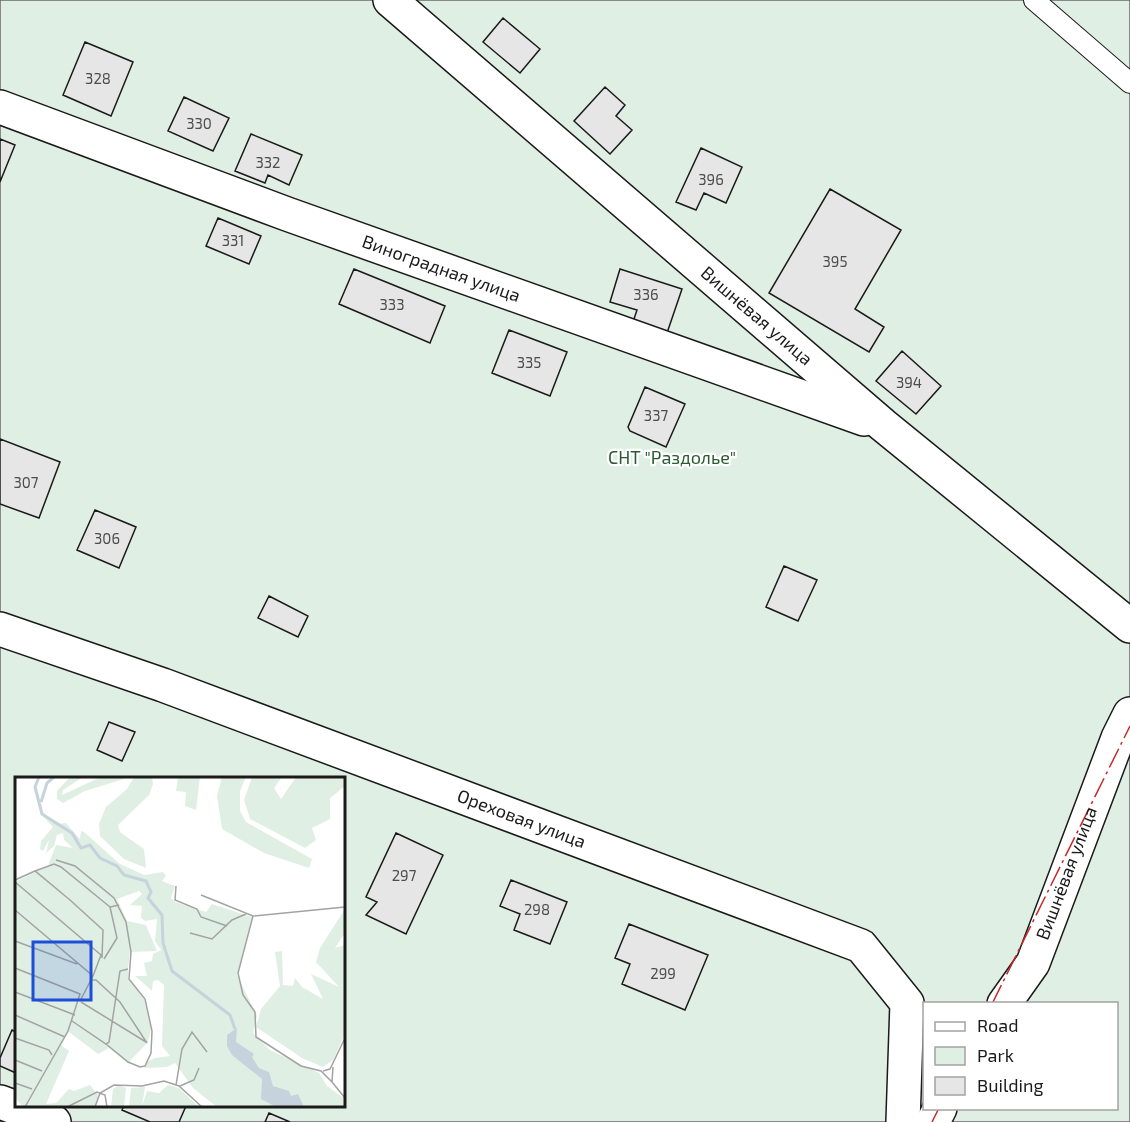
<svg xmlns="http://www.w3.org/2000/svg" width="1130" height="1122" font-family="'Exo 2',sans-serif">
  <rect width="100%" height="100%" fill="#fff"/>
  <!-- green -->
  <path fill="#e0efe3" stroke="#6a6a6a" stroke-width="1.5" fill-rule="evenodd" d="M 0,0 L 1130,0 L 1130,1122 L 0,1122 ZM 16,778 L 344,778 L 344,1106 L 16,1106 ZM 924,1004 L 1116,1004 L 1116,1108 L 924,1108 Z"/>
  <!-- building -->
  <path fill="#e6e6e6" stroke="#1a1a1a" stroke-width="1.5" d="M 503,18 L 540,49 L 520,73 L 483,42 Z
    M 85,42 L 133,62 L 111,116 L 63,95 Z
    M 605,87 L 625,105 L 616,116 L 632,130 L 610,154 L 574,121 Z
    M 184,97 L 229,118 L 213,151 L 168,131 Z
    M 251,134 L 302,155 L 289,185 L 268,175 L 265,183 L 235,171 Z
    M 0,139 L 15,145 L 0,182 Z
    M 701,148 L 742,167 L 726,203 L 704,193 L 696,210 L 676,202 Z
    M 830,189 L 901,230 L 855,309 L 884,327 L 869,352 L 769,293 Z
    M 218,218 L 261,236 L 249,264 L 206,246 Z
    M 354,269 L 445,306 L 430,343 L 339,304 Z
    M 620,269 L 682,289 L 667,333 L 633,322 L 637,310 L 610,302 Z
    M 509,330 L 567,352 L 550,396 L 492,373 Z
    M 902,351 L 941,386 L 916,414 L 876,381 Z
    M 645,387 L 685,404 L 666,447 L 630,431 L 628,427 Z
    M 0,439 L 60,462 L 39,518 L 0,504 Z
    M 95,510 L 136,527 L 119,568 L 77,550 Z
    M 784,566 L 817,580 L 798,621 L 766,607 Z
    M 269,596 L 308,616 L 298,637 L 258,618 Z
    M 109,722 L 135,732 L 122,761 L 97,750 Z
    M 396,833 L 443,855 L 406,934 L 366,915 L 377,902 L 366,897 Z
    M 511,880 L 567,902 L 550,944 L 514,930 L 520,914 L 500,906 Z
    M 629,924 L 708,955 L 685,1010 L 622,984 L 630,964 L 615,958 Z
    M 12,1030 L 16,1032 L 16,1073 L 0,1066 L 0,1058 Z
    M 124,1106 L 186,1106 L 179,1122 L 150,1122 L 122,1110 Z
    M 269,1113 L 290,1122 L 265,1122 Z"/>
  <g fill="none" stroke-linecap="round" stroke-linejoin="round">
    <defs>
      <path id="service" d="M 1034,0 L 1130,83"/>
      <g id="minor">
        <path id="s1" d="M 390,0 L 883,425 L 1130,626"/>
        <path id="s2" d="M 0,107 L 287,214 L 864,419"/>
        <path id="s3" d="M 0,629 L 163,685 L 861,946 L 907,1003 L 903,1122"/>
        <path id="s4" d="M 1004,1004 L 1033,963 L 1118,738 L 1130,714"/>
        <path d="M 0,1102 L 54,1122"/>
        <path d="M 933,1122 L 940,1108"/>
      </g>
    </defs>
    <!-- service casing -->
    <use href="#service" stroke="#1a1a1a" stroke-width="22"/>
    <!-- minor casing -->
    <use href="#minor" stroke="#1a1a1a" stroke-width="36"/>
    <!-- service -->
    <use href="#service" stroke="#fff" stroke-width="20"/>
    <!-- minor -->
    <use href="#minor" stroke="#fff" stroke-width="33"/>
    <!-- power -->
    <path stroke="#c62828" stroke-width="1.5" stroke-dasharray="21 4.5 3 4.5" stroke-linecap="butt" d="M 992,1004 L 1130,726
      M 932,1122 L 939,1108"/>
  </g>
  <g text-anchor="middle" stroke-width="4.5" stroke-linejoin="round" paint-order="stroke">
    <!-- number labels -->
    <g font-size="15" fill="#4d4d4d">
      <text x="98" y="84">328</text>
      <text x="199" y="129">330</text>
      <text x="268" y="168">332</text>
      <text x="711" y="185">396</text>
      <text x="233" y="246">331</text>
      <text x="835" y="267">395</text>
      <text x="646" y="300">336</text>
      <text x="392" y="310">333</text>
      <text x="529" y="368">335</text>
      <text x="909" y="388">394</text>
      <text x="656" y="421">337</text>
      <text x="26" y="488">307</text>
      <text x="107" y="544">306</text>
      <text x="404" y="881">297</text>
      <text x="537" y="915">298</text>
      <text x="663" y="979">299</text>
    </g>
    <!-- street labels -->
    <g font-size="18" fill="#1a1a1a" stroke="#fff">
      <text dy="6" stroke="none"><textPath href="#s2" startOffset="470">Виноградная улица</textPath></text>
      <text dy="6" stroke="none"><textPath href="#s1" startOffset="484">Вишнёвая улица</textPath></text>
      <text dy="6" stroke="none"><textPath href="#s3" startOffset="555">Ореховая улица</textPath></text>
      <text dy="6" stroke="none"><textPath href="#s4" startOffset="146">Вишнёвая улица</textPath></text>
    </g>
    <!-- park labels -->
    <g font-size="18" fill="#2b5a34" stroke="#fff">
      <text x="672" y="464">СНТ "Раздолье"</text>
    </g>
  </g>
  <!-- overview -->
  <g transform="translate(15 777)">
    <rect width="330" height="330" fill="#fff"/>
    <path d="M 55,0 L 68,0 L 48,13 L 47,18 L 86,0 L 115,0 L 70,14 L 48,26 L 42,22 L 42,14 ZM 119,0 L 137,0 L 138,7 L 134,18 L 103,48 L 105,55 L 129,72 L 131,91 L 109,82 L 85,59 L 84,47 L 91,30 L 112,12 ZM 163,0 L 185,0 L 181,33 L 170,29 L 171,15 L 161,14 ZM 207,0 L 231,0 L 225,14 L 225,34 L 231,45 L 297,82 L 294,91 L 249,76 L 207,52 L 202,19 ZM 237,0 L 267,0 L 259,11 L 266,22 L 281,0 L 330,0 L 330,9 L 315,21 L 315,42 L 297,51 L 301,63 L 290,71 L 235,42 L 229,23 ZM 27,38 L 43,47 L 51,46 L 65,62 L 66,54 L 69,55 L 105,87 L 129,98 L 148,95 L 151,99 L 147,104 L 160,109 L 156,121 L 160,125 L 191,135 L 197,127 L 237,140 L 222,198 L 242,239 L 238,256 L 255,273 L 304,296 L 312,309 L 330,322 L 330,330 L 202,330 L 178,311 L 160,286 L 152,290 L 130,291 L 132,285 L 140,281 L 155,279 L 147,269 L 149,208 L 143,203 L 138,204 L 137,214 L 120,199 L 132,199 L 129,186 L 137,184 L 138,177 L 146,173 L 140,164 L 142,142 L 130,144 L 126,141 L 127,129 L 115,128 L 127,117 L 124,114 L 102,122 L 112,144 L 131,148 L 142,174 L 115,175 L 113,191 L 113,201 L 129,222 L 136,252 L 133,265 L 113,286 L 94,271 L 83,277 L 54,255 L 46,268 L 54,274 L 31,327 L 41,326 L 54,312 L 59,314 L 75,308 L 84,319 L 80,330 L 8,330 L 0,320 L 0,105 L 33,89 L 41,68 L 58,71 L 49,63 L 48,56 L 42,58 L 39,69 L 31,76 L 34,63 L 28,74 L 25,72 L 26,64 L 38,50 ZM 330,132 L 330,156 L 320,171 L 330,168 L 330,257 L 318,283 L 308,290 L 287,281 L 241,250 L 246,232 L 265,209 L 260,175 L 267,174 L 268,208 L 278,209 L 280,201 L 287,210 L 308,222 L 296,197 L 324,210 L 301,185 L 305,171 ZM 104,308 L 111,311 L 109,330 L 96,330 L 98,312 ZM 153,308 L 164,311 L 184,330 L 114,330 L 116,311 L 130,310 L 127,329 L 132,314 L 144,316 Z" fill="#e0efe3"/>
    <path d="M 222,251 L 221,265 L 239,277 L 237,280 L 244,291 L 254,295 L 258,309 L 274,314 L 276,319 L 283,317 L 289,330 L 261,330 L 246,322 L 247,302 L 217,278 L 212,269 L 212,258 Z" fill="#c6d2dc"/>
    <path fill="none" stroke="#c6d2dc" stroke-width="3" d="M 24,0 L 20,10 L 27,37 L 57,56 L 66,71 L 75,68 L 85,81 L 102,89 L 109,98 L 131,104 L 136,115 L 133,121 L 147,138 L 148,166 L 157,194 L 215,238 L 220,252M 26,25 L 32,6 L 39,0"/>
    <path fill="none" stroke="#a3a3a3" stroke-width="1.5" d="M 41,83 L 60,89 L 99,121 L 111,145 L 116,175 L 114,202 L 130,222 L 137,254 L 136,276 L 130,289 L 125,290 L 113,285 L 91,267M 20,94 L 39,87 L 46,90 L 95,130M 0,103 L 20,94 L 55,123 L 88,153 L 87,181M 0,105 L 86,178 L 78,199M 161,109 L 160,123 L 182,132 L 186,140 L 212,149M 186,118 L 238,139 L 330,130M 0,133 L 78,199 L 65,224M 238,139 L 223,196 L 228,218 L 240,235 L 241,260 L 286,289 L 306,294 L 317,305M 175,156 L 197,162 L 217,143 L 231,137M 0,164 L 62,187M 89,182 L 102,161 L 95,130 L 104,128M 0,191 L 65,217 L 53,254 L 10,330M 76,203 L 81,203 L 105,225 L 132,266M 0,215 L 60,238M 66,225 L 131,265M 0,238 L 50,260M 57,244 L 91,267 L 94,265 L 105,194 L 113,192M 0,261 L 34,273 L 37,278M 0,283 L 27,294M 318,290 L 317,305 L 330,321M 308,294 L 315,292 L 330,261M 0,306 L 17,312M 161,308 L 167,272 L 177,255 L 192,275M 165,309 L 179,303 L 184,291M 52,330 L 82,315 L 90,318 L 92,330M 80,330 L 85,316 L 99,308 L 127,309 L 149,304 L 164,309 L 187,330"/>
    <path fill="#1d4ed8" fill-opacity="0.15" stroke="#1d4ed8" stroke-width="3" d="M 18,165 L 76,165 L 76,223 L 18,223 Z"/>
    <rect width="330" height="330" fill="none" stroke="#1a1a1a" stroke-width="3"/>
  </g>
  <!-- legend -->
  <rect x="923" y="1002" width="195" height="108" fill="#ffffff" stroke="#a3a3a3" stroke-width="1.5"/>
  <rect x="935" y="1022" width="30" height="9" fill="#ffffff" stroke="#a3a3a3" stroke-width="1.5"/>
  <text x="977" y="1032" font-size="18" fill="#1a1a1a">Road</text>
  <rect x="935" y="1047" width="30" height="18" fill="#e0efe3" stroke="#a3a3a3" stroke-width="1.5"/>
  <text x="977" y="1062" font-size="18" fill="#1a1a1a">Park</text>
  <rect x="935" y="1077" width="30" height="18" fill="#e6e6e6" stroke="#a3a3a3" stroke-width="1.5"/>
  <text x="977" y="1092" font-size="18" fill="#1a1a1a">Building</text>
</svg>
